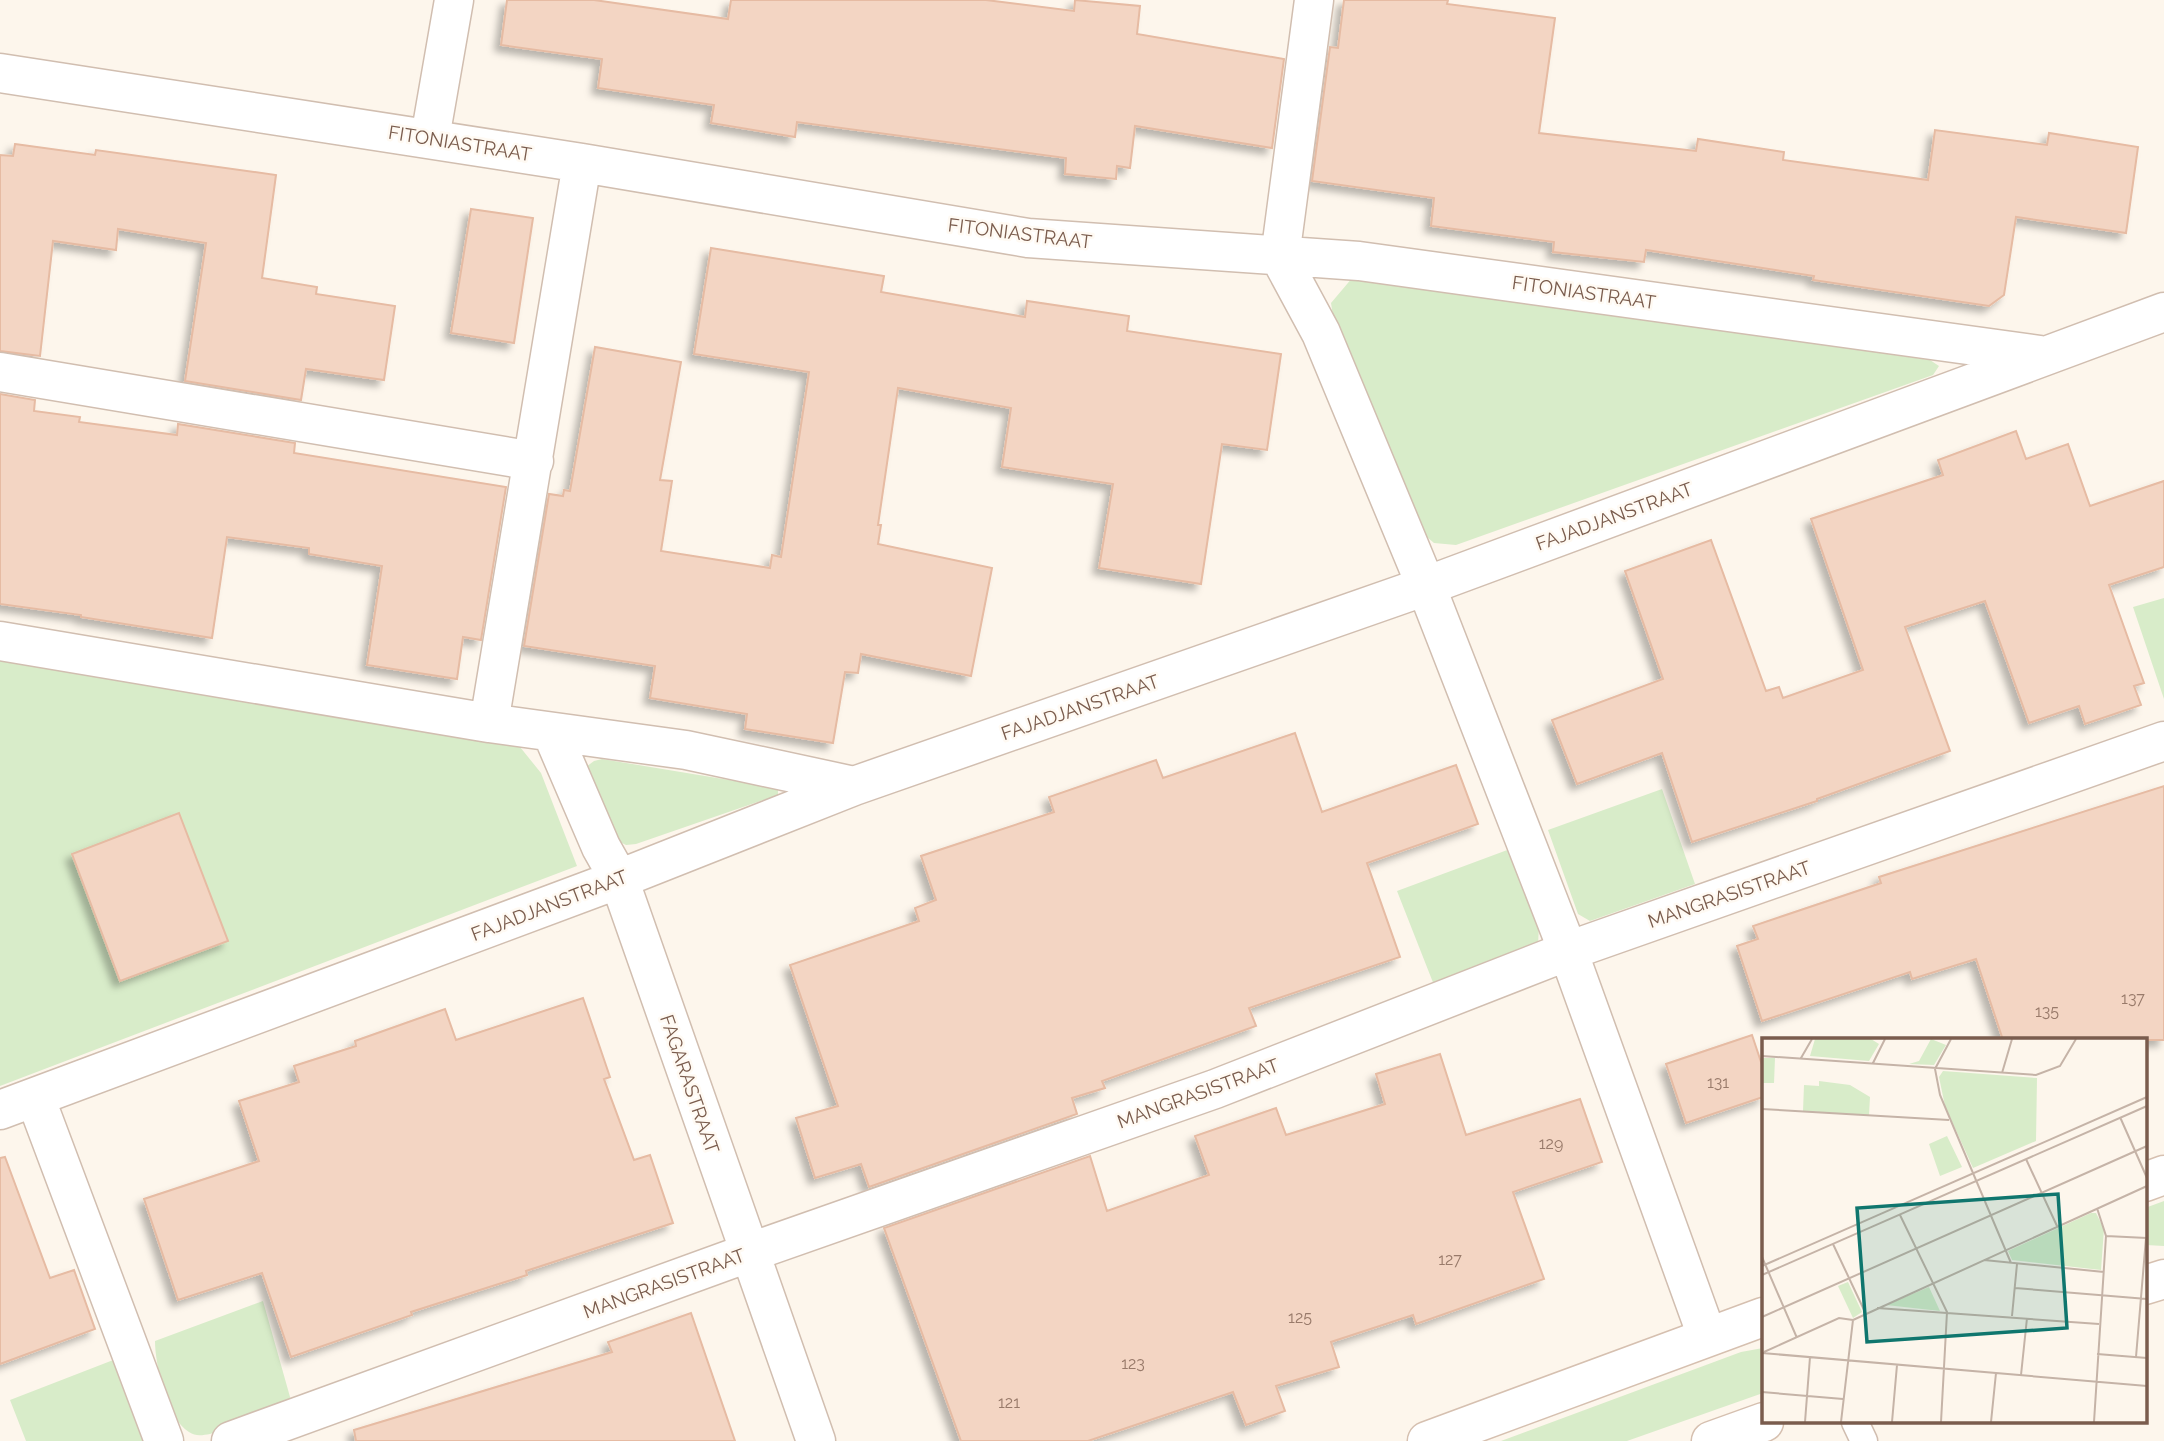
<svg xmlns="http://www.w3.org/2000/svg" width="2164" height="1441" font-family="Raleway,sans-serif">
  <defs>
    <filter id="shadow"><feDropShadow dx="-6" dy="6" stdDeviation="3.5" flood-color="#0004"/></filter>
  </defs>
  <rect width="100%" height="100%" fill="#fdf6ec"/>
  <!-- green -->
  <path fill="#d8ecc9" d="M 1353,277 L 1930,360 L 1939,366 L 1933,375 L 1456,545 L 1434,543 L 1420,531 L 1333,316 L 1331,303 Z
    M 2164,598 L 2164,699 L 2133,607 Z
    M 0,650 L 497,741 L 520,747 L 541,773 L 577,866 L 0,1086 Z
    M 602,759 L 771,787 L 778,790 L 778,795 L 636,844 L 626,845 L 618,841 L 586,767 L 594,761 Z
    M 1662,789 L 1695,884 L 1590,921 L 1578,914 L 1548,830 Z
    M 1510,849 L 1539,925 L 1538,945 L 1434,985 L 1397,891 Z
    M 2164,1201 L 2164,1246 L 2146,1245 L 2145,1208 Z
    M 263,1301 L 292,1404 L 210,1434 C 203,1435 196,1437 189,1432 C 167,1419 155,1364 155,1341 Z
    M 1763,1348 L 1763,1393 L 1627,1441 L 1501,1441 L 1741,1352 Z
    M 121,1357 L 149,1441 L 26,1441 L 10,1400 Z"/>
  <!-- building -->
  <path fill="#f3d5c3" stroke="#e6bba3" stroke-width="2" filter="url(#shadow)" d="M 507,0 L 594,0 L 728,19 L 731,0 L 986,0 L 1074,11 L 1075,0 L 1140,6 L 1137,34 L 1284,59 L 1272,148 L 1135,126 L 1130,168 L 1117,166 L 1116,179 L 1065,174 L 1066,158 L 797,122 L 795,137 L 711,123 L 714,105 L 598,88 L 602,59 L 501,45 Z
    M 1344,0 L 1448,0 L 1447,4 L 1555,18 L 1539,133 L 1696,151 L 1698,139 L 1784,152 L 1783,160 L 1928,180 L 1935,130 L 2047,145 L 2049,133 L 2138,147 L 2126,233 L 2016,217 L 2004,295 L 1989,306 L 1813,280 L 1814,276 L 1646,250 L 1644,262 L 1553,252 L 1554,242 L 1431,226 L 1434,198 L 1312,181 L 1330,47 L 1338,48 Z
    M 15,144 L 95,155 L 96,150 L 276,175 L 262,278 L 317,287 L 316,294 L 395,306 L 384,380 L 306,369 L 301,400 L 185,381 L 206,243 L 118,229 L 116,250 L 53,241 L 40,356 L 0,351 L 0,155 L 13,156 Z
    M 471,209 L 533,218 L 514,343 L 451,333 Z
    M 711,248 L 884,276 L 881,292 L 1025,317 L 1027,301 L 1129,316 L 1127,331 L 1281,354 L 1267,450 L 1222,444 L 1201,584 L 1099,568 L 1113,484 L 1002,467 L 1011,408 L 898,388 L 878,525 L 881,525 L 878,544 L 992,568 L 971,676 L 861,654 L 858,673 L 845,672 L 833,743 L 745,729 L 747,714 L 650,698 L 655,666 L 524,646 L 549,494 L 563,496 L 564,490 L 570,491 L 595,347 L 681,362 L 660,480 L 672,481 L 661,551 L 770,568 L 772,555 L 781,557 L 809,372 L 694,354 Z
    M 0,394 L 35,400 L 34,411 L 80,417 L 79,422 L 177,435 L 178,424 L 295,443 L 294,453 L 506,487 L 481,640 L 463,637 L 457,679 L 367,665 L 382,566 L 309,554 L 309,548 L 227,537 L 212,638 L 81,617 L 81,615 L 0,604 Z
    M 2016,431 L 2026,459 L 2068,444 L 2090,506 L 2164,481 L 2164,567 L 2109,585 L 2144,683 L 2134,686 L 2141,705 L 2085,724 L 2079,706 L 2029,723 L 1985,601 L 1905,627 L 1950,751 L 1817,799 L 1817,801 L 1692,842 L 1662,753 L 1577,784 L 1552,720 L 1663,679 L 1625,571 L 1711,540 L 1766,691 L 1779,687 L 1783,698 L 1863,670 L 1811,519 L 1943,475 L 1938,460 Z
    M 1295,733 L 1322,812 L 1456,765 L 1478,824 L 1367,863 L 1400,957 L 1249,1008 L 1256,1026 L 1102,1081 L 1105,1088 L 1072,1098 L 1077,1114 L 869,1187 L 861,1164 L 815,1178 L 796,1118 L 838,1106 L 790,965 L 919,921 L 915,908 L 936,900 L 921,856 L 1054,812 L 1049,797 L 1156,760 L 1163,778 Z
    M 2164,786 L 2164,1040 L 2003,1040 L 1976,959 L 1912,979 L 1910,972 L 1762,1021 L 1737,946 L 1758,939 L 1753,926 L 1881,883 L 1879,877 Z
    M 179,813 L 228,941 L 120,981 L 72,854 Z
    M 583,998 L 610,1077 L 604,1079 L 634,1160 L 650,1155 L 673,1223 L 526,1271 L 527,1275 L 411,1312 L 412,1315 L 291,1357 L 262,1273 L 178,1300 L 144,1199 L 259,1161 L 239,1101 L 299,1082 L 294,1066 L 356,1046 L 355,1041 L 445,1009 L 456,1040 Z
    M 1752,1035 L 1763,1068 L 1763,1097 L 1686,1123 L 1666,1064 Z
    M 1440,1054 L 1466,1135 L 1580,1099 L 1602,1162 L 1513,1192 L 1544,1279 L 1416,1324 L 1413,1315 L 1331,1342 L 1339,1367 L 1276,1386 L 1285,1411 L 1246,1425 L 1233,1392 L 1088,1441 L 961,1441 L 884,1228 L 1090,1156 L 1107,1211 L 1209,1175 L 1195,1136 L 1276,1108 L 1286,1135 L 1385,1104 L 1376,1074 Z
    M 5,1157 L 50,1278 L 74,1270 L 95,1329 L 0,1364 L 0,1158 Z
    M 691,1313 L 735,1441 L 356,1441 L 354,1430 L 612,1352 L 608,1342 Z"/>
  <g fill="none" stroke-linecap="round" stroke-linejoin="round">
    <defs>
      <path id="service" d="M 1855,1422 L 1864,1441"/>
      <path id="minor" d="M 1314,0 L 1280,257 L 1321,333 L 1426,586 L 1568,951 L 1707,1336
        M 0,73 L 582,163 L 1028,238 L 1359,261 L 2040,355
        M 430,138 L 454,0
        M 0,372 L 534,461
        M 0,641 L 489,723 L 686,750 L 854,786
        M 489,723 L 582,163
        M 552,733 L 601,847 L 619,879 L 816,1441
        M 35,1097 L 164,1441
        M 0,1110 L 619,879 L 854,786 L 1426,586 L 2164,312
        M 231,1441 L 748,1253 L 1215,1089 L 1568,951 L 2164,741"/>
      <path id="secondary" d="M 2145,1182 L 2164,1175
        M 2145,1285 L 2164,1279
        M 1427,1441 L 1763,1317
        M 1711,1441 L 1764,1422"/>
    </defs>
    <!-- service casing -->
    <use href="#service" stroke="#d1beb0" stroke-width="29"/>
    <!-- minor casing -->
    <use href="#minor" stroke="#d1beb0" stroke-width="41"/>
    <!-- secondary casing -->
    <use href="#secondary" stroke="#d6c0b0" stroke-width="41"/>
    <!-- service -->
    <use href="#service" stroke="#fff" stroke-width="26"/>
    <!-- minor -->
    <use href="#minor" stroke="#fff" stroke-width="38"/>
    <!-- secondary -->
    <use href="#secondary" stroke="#fff" stroke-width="38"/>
  </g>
  <g text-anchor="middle" stroke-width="5" stroke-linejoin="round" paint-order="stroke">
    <!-- number labels -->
    <g font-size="16" fill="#987a6a">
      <text x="2133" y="1004">137</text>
      <text x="2047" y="1017">135</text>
      <text x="1718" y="1088">131</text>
      <text x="1551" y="1149">129</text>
      <text x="1450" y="1265">127</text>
      <text x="1300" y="1323">125</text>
      <text x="1133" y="1369">123</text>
      <text x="1009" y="1408">121</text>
    </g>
    <!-- street labels -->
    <g font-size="19" fill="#7a5c4d" stroke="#fffaf3">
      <text transform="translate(460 143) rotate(9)" y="7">FITONIASTRAAT</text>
      <text transform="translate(1020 233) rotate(7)" y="7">FITONIASTRAAT</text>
      <text transform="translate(1584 292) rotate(8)" y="7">FITONIASTRAAT</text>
      <text transform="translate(1614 516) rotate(-20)" y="7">FAJADJANSTRAAT</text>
      <text transform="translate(1080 707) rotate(-19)" y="7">FAJADJANSTRAAT</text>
      <text transform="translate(1729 894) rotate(-19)" y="7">MANGRASISTRAAT</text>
      <text transform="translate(549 905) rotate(-21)" y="7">FAJADJANSTRAAT</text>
      <text transform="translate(690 1084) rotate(71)" y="7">FAGARASTRAAT</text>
      <text transform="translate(1198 1093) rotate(-20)" y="7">MANGRASISTRAAT</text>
      <text transform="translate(664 1283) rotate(-20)" y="7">MANGRASISTRAAT</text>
    </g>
  </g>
  <!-- overview -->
  <g transform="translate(1762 1038)">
    <rect width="385" height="385" fill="#fdf6ec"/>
    <path d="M 53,1 L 109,1 L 117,6 L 107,23 L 48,18 ZM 169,1 L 184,7 L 172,27 L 147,26 L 157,23 ZM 0,20 L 13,20 L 12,45 L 0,45 ZM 181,33 L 275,40 L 274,103 L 211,130 L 183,68 L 177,39 ZM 57,43 L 88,47 L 108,59 L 107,77 L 41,73 L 42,47 L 57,48 ZM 185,98 L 200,129 L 178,138 L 167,106 ZM 329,175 L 334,175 L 342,191 L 339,232 L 250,222 L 246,213 ZM 86,244 L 100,274 L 91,280 L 76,248 ZM 167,249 L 178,273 L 124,267 Z" fill="#d8ecc9"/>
    <path fill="none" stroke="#c5b3a7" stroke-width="2" d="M 189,1 L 173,31 L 178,57 L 249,225M 0,18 L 274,37 L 298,28 L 314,1M 39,20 L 50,1M 111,25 L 123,1M 240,35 L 250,1M 0,71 L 187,82M 358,79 L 385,140M 264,121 L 295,188M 138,177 L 185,274 L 179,384M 344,198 L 385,200M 71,206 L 103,274M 0,219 L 35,300M 222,222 L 342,234M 0,228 L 385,59M 0,237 L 385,68M 253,250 L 385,261M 115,270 L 337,286M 250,278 L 255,226M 0,279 L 385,108M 2,314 L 77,280 L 91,282M 0,315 L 385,348M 335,316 L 385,320M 374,319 L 384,200M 259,337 L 265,280M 0,354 L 81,361M 43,384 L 48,319M 79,384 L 91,282 L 385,148M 130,384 L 135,327M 229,384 L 234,335M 332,384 L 344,198 L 335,170"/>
    <path fill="#0f766e" fill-opacity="0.15" stroke="#0f766e" stroke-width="3.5" d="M 296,156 L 305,290 L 105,304 L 95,170 Z"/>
    <rect width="385" height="385" fill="none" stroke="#7a5c4d" stroke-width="3.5"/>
  </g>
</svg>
